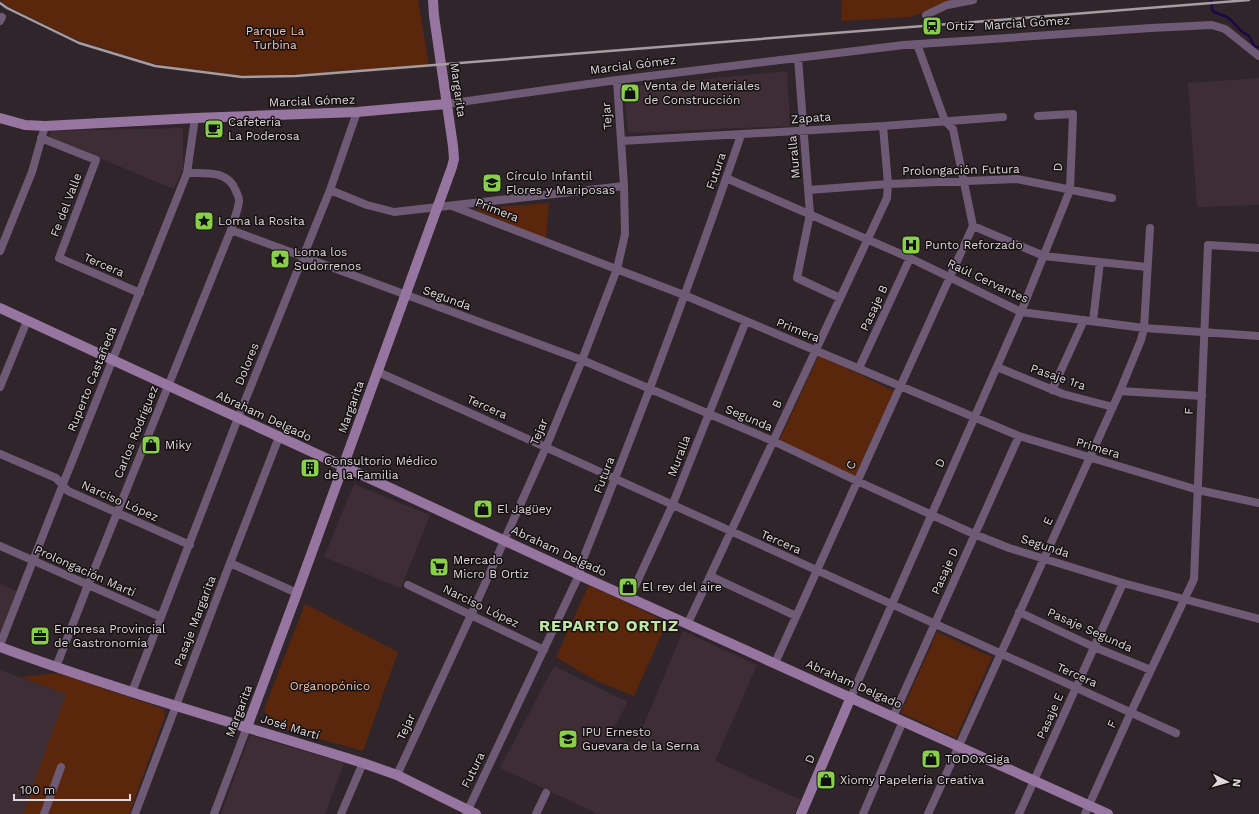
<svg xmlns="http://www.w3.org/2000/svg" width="1259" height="814" font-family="'Work Sans',sans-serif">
  <rect width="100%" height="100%" fill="#30252a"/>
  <!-- built -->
  <path fill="#3e2d35" d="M 787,71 L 790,126 L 628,133 L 624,87 Z
    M 1259,78 L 1259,205 L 1197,207 L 1188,83 Z
    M 183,128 L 183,169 L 174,189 L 49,137 L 51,131 Z
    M 354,484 L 430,515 L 401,588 L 324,557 Z
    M 0,584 L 17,591 L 0,635 Z
    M 683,631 L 757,665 L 715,761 L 801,800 L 794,814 L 598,814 L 500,768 L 554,666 L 628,702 L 611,733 L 633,745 L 642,729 Z
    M 0,670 L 67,694 L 23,814 L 0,814 Z
    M 250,735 L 344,763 L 325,814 L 221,814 Z"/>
  <!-- green -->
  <path fill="#5a270c" d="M 0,0 L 418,0 L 429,65 L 282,76 L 239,75 L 172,67 L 151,63 L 77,40 L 7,6 Z
    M 842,0 L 957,0 L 910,17 L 841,21 Z
    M 549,203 L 546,239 L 474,209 Z
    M 819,355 L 894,391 L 855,476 L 779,441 Z
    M 589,585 L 667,622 L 634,696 L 593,679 L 556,657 Z
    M 305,604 L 398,652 L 363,751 L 270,725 L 264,709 Z
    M 937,632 L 992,657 L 956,738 L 901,713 Z
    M 58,673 L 164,709 L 165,716 L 129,814 L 23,814 L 66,694 L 21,677 Z"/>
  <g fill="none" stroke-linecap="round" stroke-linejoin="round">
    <!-- stream -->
    <path stroke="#1d0748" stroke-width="2.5" d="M 1211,0 L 1212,10 L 1214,12 L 1227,17 L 1232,21 L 1241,31 L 1249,36 L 1255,47 L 1259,47"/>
    <!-- street -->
    <path stroke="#6f5a75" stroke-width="8" d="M 926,15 L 947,5 L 973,0
      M 0,21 L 2,17
      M 798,58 L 810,214 L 797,278 L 840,298
      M 446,104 L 617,80 L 904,45 L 1151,28 L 1212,25 L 1225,29 L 1259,56
      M 41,138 L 96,160 L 59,258 L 140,293
      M 621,141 L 883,126 L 1003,117
      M 726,178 L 910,258 L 1021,312 L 1144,328 L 1259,336
      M 330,190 L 367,205 L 394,212 L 624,186
      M 809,190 L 888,184 L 1017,179 L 1112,198
      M 452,206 L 684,295 L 1019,436 L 1198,490 L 1259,503
      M 973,226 L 1044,256 L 1147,267
      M 231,230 L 582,360 L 773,441 L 857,481 L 974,534 L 1009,548 L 1123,583 L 1259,619
      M 0,251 L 32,172 L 45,126
      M 1093,321 L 1100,262
      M 997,367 L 1063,394 L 1113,407
      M 859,368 L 910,258
      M 378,372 L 479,417 L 1176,733
      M 0,387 L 27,321
      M 1052,390 L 1084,320
      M 1120,391 L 1202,396
      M 0,454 L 56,478 L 68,491 L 190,545
      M 0,546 L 161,617
      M 230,563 L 297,593
      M 710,576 L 796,616
      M 408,585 L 544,650
      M 630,597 L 672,506 L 746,321
      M 1019,612 L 1094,647 L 1151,670
      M 688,623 L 887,198 L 888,184 L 883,126
      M 0,645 L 63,484 L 187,173 L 195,118
      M 775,663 L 973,226 L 953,129 L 945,121 L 917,44
      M 56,667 L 88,585 L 231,230 C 233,221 239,209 239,200 C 239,197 237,194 236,191 C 228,170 206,173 187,173
      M 132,692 L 238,418 L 330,190 L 357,112
      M 851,697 L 1021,312 L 1070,190 L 1073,114 L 1038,116
      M 893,717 L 1019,436
      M 397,775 L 471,615 L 546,447 L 582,360 L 617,269 L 625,234 L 624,186 L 617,80
      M 44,814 L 61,767
      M 135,814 L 230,563 L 279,437
      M 214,814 L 247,727
      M 341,814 L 363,763
      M 466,814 L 579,575 L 581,564 C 638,423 692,279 741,135
      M 536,814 L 546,793
      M 863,814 L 903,721
      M 928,814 L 1120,391 L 1141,340 L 1144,328 L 1150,228
      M 1019,814 L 1123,583
      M 1085,814 L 1131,712 L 1194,579 L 1208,245 L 1259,248"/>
    <!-- secondary -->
    <path stroke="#9675a0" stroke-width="10" d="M 0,118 L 25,125 L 45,126 L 195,118 L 357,112 L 446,104
      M 0,308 L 579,575 L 1108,814
      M 0,647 C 119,691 241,725 363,763 L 397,775 L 476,814
      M 247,727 L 297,593 L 452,167 L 454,159 L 453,146 L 434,16 L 433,0
      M 801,814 L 851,697"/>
    <!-- rail -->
    <path stroke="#a59da1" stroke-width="2.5" d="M 0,3 L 7,8 L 79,43 L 155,66 L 242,77 L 296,76 L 1249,0"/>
  </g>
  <!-- icons -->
  <defs>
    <symbol id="station-square" viewBox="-11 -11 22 22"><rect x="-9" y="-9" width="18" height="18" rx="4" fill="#89cf49" stroke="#151012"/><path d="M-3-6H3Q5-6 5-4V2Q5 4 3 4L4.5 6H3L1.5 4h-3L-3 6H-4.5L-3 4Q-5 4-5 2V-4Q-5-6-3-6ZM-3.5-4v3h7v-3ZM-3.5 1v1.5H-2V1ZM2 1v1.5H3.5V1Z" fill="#111"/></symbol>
    <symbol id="shop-square" viewBox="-11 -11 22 22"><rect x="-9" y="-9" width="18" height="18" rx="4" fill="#89cf49" stroke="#151012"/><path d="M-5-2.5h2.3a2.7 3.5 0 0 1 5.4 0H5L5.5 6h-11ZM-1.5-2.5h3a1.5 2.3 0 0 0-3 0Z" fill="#111"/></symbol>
    <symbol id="cafe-square" viewBox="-11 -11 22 22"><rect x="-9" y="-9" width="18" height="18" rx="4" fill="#89cf49" stroke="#151012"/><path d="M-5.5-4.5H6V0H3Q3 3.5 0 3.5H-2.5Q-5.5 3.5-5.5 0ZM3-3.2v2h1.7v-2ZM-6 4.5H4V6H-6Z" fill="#111"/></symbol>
    <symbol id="school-square" viewBox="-11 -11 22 22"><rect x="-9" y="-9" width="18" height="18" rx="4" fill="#89cf49" stroke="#151012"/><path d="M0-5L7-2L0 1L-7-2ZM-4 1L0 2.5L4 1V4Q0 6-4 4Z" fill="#111"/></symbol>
    <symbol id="sight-square" viewBox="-11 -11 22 22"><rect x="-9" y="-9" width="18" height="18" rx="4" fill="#89cf49" stroke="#151012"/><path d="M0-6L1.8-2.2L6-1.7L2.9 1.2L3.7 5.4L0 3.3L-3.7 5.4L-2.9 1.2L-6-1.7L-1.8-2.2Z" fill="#111"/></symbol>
    <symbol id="hospital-square" viewBox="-11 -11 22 22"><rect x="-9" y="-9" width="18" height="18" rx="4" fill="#89cf49" stroke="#151012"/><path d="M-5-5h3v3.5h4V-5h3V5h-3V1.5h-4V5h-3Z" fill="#111"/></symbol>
    <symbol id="building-square" viewBox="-11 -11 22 22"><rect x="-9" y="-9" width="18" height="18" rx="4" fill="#89cf49" stroke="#151012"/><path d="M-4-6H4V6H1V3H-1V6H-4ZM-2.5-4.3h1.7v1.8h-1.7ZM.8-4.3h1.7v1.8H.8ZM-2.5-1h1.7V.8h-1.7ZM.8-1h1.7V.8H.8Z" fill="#111"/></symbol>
    <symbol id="supermarket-square" viewBox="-11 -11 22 22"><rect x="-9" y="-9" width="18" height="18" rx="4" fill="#89cf49" stroke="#151012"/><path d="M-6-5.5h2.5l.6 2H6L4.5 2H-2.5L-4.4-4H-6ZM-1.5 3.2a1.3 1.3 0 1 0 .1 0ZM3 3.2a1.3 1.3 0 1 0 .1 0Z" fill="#111"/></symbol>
    <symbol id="office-square" viewBox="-11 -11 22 22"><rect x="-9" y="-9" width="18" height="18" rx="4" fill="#89cf49" stroke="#151012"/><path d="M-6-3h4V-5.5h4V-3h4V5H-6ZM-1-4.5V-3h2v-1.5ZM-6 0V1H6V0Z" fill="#111"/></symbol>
  </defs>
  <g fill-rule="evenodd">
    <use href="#station-square" x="921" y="15" width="22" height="22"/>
    <use href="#shop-square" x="619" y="82" width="22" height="22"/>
    <use href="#cafe-square" x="203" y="118" width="22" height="22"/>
    <use href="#school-square" x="481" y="172" width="22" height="22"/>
    <use href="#sight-square" x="193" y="210" width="22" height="22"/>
    <use href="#hospital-square" x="900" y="234" width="22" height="22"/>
    <use href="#sight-square" x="269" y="248" width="22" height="22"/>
    <use href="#shop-square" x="140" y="434" width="22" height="22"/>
    <use href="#building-square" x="299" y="457" width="22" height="22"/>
    <use href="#shop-square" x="472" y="498" width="22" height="22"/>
    <use href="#supermarket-square" x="428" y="556" width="22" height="22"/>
    <use href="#shop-square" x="617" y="576" width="22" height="22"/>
    <use href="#office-square" x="29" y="625" width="22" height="22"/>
    <use href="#school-square" x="557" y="728" width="22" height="22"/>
    <use href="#shop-square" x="920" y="748" width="22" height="22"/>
    <use href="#shop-square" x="815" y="769" width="22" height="22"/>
  </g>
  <g text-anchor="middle" stroke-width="3" stroke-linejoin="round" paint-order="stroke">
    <!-- street labels -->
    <g font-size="12" fill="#dfd8db" stroke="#151012">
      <text transform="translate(1027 23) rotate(-4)" y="4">Marcial Gómez</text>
      <text transform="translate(633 65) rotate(-7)" y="4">Marcial Gómez</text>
      <text transform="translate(458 90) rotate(82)" y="4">Margarita</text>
      <text transform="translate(312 101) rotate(-2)" y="4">Marcial Gómez</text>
      <text transform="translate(607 116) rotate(-94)" y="4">Tejar</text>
      <text transform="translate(811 118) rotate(-4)" y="4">Zapata</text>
      <text transform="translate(794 157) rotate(-95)" y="4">Muralla</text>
      <text transform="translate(1058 167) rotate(-88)" y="4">D</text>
      <text transform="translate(961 170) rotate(-1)" y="4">Prolongación Futura</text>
      <text transform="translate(716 171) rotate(-71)" y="4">Futura</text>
      <text transform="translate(66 205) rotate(-69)" y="4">Fe del Valle</text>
      <text transform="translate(497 210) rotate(21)" y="4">Primera</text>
      <text transform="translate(104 265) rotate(23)" y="4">Tercera</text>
      <text transform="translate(988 281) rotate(25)" y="4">Raúl Cervantes</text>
      <text transform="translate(447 298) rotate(20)" y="4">Segunda</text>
      <text transform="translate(874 308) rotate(-65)" y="4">Pasaje B</text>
      <text transform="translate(798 330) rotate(22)" y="4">Primera</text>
      <text transform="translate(247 364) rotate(-68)" y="4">Dolores</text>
      <text transform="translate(1058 377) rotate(19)" y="4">Pasaje 1ra</text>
      <text transform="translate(92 379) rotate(-68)" y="4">Ruperto Castañeda</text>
      <text transform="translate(777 404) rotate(-65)" y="4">B</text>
      <text transform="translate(351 407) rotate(-70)" y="4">Margarita</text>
      <text transform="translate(487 407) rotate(24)" y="4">Tercera</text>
      <text transform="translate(1189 411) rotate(-88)" y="4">F</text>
      <text transform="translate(264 416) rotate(25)" y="4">Abraham Delgado</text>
      <text transform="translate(749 418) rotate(23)" y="4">Segunda</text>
      <text transform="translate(136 432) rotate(-68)" y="4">Carlos Rodríguez</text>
      <text transform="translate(539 432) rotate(-67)" y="4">Tejar</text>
      <text transform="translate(1098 448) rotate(17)" y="4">Primera</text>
      <text transform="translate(679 456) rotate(-69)" y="4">Muralla</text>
      <text transform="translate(940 463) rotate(-66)" y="4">D</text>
      <text transform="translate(851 465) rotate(-66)" y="4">C</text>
      <text transform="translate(604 475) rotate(-69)" y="4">Futura</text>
      <text transform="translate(120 501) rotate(24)" y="4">Narciso López</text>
      <text transform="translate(1048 521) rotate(-65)" y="4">E</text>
      <text transform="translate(781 542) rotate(24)" y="4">Tercera</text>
      <text transform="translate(1045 546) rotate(18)" y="4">Segunda</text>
      <text transform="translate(559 551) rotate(25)" y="4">Abraham Delgado</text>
      <text transform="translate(85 571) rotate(24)" y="4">Prolongación Martí</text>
      <text transform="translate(945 571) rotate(-66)" y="4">Pasaje D</text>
      <text transform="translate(481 606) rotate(26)" y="4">Narciso López</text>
      <text transform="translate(195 621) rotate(-69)" y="4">Pasaje Margarita</text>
      <text transform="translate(1090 630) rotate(24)" y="4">Pasaje Segunda</text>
      <text transform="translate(1077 675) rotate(24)" y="4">Tercera</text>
      <text transform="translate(854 684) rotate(24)" y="4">Abraham Delgado</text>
      <text transform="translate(239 711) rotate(-69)" y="4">Margarita</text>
      <text transform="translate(1050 716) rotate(-66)" y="4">Pasaje E</text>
      <text transform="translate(1112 724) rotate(-66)" y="4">F</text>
      <text transform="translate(290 727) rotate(17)" y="4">José Martí</text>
      <text transform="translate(406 727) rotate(-65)" y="4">Tejar</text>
      <text transform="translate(810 759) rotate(-67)" y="4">D</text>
      <text transform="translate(473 770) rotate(-64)" y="4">Futura</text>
    </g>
    <!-- poi labels -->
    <g font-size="12" fill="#dfd8db" stroke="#151012" text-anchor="start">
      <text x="946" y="30">Ortiz</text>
      <text x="644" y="90">Venta de Materiales<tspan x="644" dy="14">de Construcción</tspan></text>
      <text x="228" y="126">Cafeteria<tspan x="228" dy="14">La Poderosa</tspan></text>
      <text x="506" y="180">Círculo Infantil<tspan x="506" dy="14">Flores y Mariposas</tspan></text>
      <text x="218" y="225">Loma la Rosita</text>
      <text x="925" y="249">Punto Reforzado</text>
      <text x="294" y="256">Loma los<tspan x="294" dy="14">Sudorrenos</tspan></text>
      <text x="165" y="449">Miky</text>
      <text x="324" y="465">Consultorio Médico<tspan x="324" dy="14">de la Familia</tspan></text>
      <text x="497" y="513">El Jagüey</text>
      <text x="453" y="564">Mercado<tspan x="453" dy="14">Micro B Ortiz</tspan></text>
      <text x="642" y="591">El rey del aire</text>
      <text x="54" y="633">Empresa Provincial<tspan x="54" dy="14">de Gastronomía</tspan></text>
      <text x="582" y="736">IPU Ernesto<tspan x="582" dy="14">Guevara de la Serna</tspan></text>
      <text x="945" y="763">TODOxGiga</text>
      <text x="840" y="784">Xiomy Papelería Creativa</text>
    </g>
    <!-- park labels -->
    <g font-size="12" fill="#f1c6b3" stroke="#151012">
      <text x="275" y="35">Parque La<tspan x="275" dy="14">Turbina</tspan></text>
      <text x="330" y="690">Organopónico</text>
    </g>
    <!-- district labels -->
    <g font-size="16" font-weight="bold" letter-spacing="1" fill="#bfe7a2" stroke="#151012">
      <text x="609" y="631">REPARTO ORTIZ</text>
    </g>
  </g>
  <!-- north arrow -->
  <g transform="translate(1227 782) rotate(96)" stroke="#151012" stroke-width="3" paint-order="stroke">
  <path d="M0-3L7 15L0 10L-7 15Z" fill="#dfd8db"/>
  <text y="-6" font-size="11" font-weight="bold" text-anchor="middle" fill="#dfd8db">N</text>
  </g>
  <!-- scale -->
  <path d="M14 794v6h116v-6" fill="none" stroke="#dfd8db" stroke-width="2"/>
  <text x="20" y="794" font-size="12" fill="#dfd8db" stroke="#151012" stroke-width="3" paint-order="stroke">100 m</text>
</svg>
